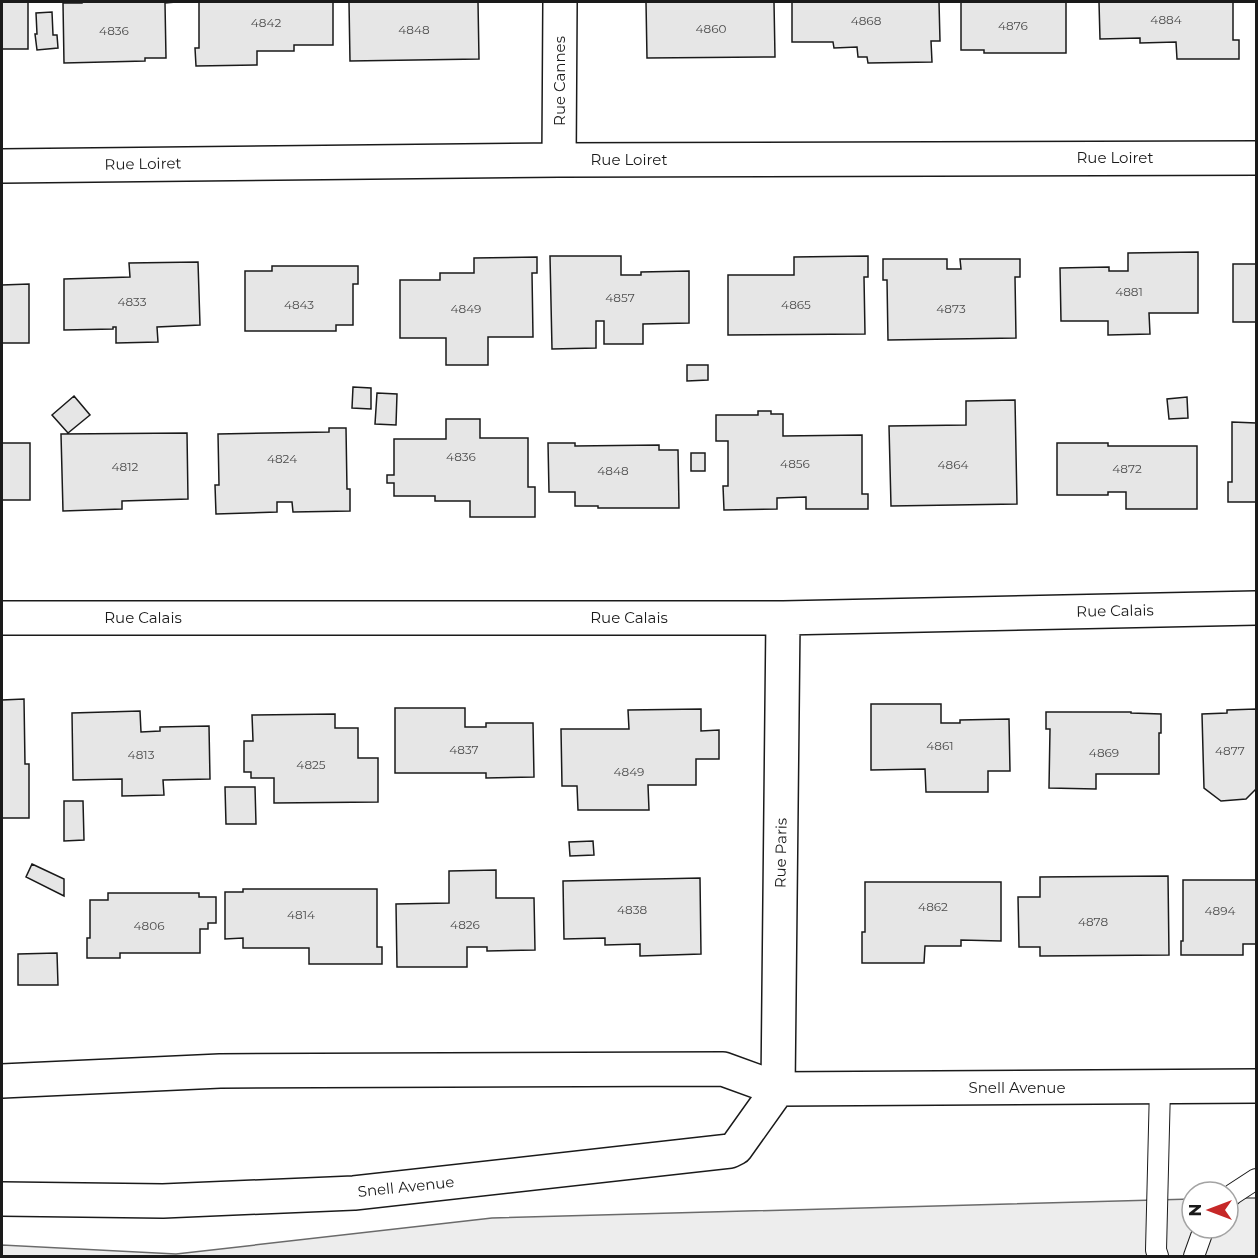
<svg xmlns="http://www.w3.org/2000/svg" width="1258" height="1258" font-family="Montserrat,sans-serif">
  <rect width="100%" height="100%" fill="#fff"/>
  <!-- built -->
  <path fill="#ededed" stroke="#6a6a6a" stroke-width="1.5" d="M 1228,1198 L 1256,1198 L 1256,1256 L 2,1256 L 2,1245 L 176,1254 L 492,1218 L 1192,1199 L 1192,1228 L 1228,1228 Z"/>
  <!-- building -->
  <path fill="#e6e6e6" stroke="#1a1a1a" stroke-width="1.5" d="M 2,2 L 28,2 L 28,49 L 2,49 Z
    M 82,2 L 176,2 L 165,3 L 166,58 L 145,58 L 145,61 L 64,63 L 63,3 L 82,3 Z
    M 199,2 L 333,2 L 333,45 L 294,45 L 294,51 L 257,51 L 257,65 L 196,66 L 195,48 L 199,48 Z
    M 349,2 L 478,2 L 479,59 L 350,61 Z
    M 646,2 L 774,2 L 775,57 L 647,58 Z
    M 792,2 L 939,2 L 940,41 L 931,41 L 932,62 L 868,63 L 867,57 L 858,57 L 857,47 L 834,48 L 833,42 L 792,42 Z
    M 961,2 L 1066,2 L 1066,53 L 984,53 L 984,50 L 961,50 Z
    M 1099,2 L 1233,2 L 1233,40 L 1239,40 L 1239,59 L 1177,59 L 1176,42 L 1140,43 L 1140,38 L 1100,39 Z
    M 52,12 L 53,35 L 57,35 L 58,48 L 37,50 L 35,34 L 37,34 L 36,13 Z
    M 1198,252 L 1198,313 L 1149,313 L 1150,334 L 1108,335 L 1108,321 L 1061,321 L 1060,268 L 1109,267 L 1109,271 L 1128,271 L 1128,253 Z
    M 550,256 L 621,256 L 621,275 L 641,275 L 641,272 L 689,271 L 689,323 L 643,324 L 643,344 L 604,344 L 604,321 L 596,321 L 596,348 L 552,349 Z
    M 868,256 L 868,277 L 864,277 L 865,334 L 728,335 L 728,275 L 794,275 L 794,257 Z
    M 537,257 L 537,273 L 532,273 L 533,337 L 488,337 L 488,365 L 446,365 L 446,338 L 400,338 L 400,280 L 440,280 L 440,273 L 474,273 L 474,258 Z
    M 883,259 L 947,259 L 947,269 L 961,269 L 960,259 L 1020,259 L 1020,277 L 1015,277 L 1016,338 L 888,340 L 887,280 L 883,280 Z
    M 198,262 L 200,325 L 157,327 L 158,342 L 116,343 L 116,327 L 113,327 L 113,329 L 64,330 L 64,279 L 130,277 L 129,263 Z
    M 1233,264 L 1256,264 L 1256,322 L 1233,322 Z
    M 272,266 L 358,266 L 358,284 L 353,284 L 353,325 L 336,325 L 336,331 L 245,331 L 245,271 L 272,271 Z
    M 29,284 L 29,343 L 2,343 L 2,285 Z
    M 687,365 L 708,365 L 708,380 L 687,381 Z
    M 353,387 L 371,388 L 371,409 L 352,408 Z
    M 377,393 L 397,394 L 396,425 L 375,424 Z
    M 74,396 L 90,415 L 68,433 L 52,415 Z
    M 1187,397 L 1188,418 L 1169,419 L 1167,399 Z
    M 1015,400 L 1017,504 L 891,506 L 889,426 L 966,425 L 966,401 Z
    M 758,411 L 771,411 L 771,414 L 783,414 L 783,436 L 862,435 L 862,494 L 868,494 L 868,509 L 806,509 L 806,497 L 777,498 L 777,509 L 724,510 L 723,486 L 728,486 L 728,441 L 716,441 L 716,415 L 758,415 Z
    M 446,419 L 480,419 L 480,438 L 528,438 L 528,487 L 535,487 L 535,517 L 470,517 L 470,501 L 435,501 L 435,496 L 394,496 L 394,483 L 387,483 L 387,475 L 394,475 L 394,439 L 446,439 Z
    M 1232,422 L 1256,423 L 1256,502 L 1228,502 L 1228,482 L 1232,482 Z
    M 329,428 L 346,428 L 347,489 L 350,489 L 350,511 L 293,512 L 292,502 L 277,502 L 277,512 L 216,514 L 215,485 L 219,485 L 218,434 L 329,432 Z
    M 187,433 L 188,499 L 122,501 L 122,509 L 63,511 L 61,434 Z
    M 2,443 L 30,443 L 30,500 L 2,500 Z
    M 548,443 L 575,443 L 575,446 L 659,445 L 659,450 L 678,450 L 679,508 L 598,508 L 598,506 L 575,506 L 575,492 L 549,492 Z
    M 1057,443 L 1108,443 L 1108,446 L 1197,446 L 1197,509 L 1126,509 L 1126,492 L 1108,492 L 1108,495 L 1057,495 Z
    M 691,453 L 705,453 L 705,471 L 691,471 Z
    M 24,699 L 25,764 L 29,764 L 29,818 L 2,818 L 2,700 Z
    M 871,704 L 941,704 L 941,723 L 960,723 L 960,720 L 1009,719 L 1010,771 L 988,771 L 988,792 L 926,792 L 925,769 L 871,770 Z
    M 395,708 L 465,708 L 465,727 L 486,727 L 486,723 L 533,723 L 534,777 L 486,778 L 486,773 L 395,773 Z
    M 701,709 L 701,731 L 719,730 L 719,759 L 696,759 L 696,785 L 648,785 L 649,810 L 578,810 L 577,786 L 562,786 L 561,729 L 629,729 L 628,710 Z
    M 1256,709 L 1256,789 L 1246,799 L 1221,801 L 1204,788 L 1202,714 L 1227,713 L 1227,710 Z
    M 140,711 L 141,732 L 160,731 L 160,727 L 209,726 L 210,779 L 163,780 L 164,795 L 122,796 L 122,779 L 73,780 L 72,713 Z
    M 1046,712 L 1131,712 L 1131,713 L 1161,714 L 1161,733 L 1159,733 L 1159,774 L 1096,774 L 1096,789 L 1049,788 L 1050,729 L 1046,729 Z
    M 335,714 L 335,728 L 358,728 L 358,758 L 378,758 L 378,802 L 274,803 L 274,778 L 251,778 L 251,772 L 244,772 L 244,741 L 253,741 L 252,715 Z
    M 225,787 L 255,787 L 256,824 L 226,824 Z
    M 64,801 L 83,801 L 84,840 L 64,841 Z
    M 593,841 L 594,855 L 570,856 L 569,842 Z
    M 32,864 L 64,879 L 64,896 L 26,877 Z
    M 496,870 L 496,898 L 534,898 L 535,950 L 487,951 L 487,947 L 467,947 L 467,967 L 397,967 L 396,904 L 449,903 L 449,871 Z
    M 1168,876 L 1169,955 L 1040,956 L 1040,947 L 1019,947 L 1018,897 L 1040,897 L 1040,877 Z
    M 700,878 L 701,954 L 640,956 L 640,944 L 605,945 L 605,938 L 564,939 L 563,881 Z
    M 1183,880 L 1256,880 L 1256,944 L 1243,944 L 1243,955 L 1181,955 L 1181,941 L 1183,941 Z
    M 865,882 L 1001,882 L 1001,941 L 961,940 L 961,946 L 925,946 L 924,963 L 862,963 L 862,932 L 865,932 Z
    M 243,889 L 377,889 L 377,947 L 382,947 L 382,964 L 309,964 L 309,948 L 243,948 L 243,938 L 225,939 L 225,892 L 243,892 Z
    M 108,893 L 199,893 L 199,897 L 216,897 L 216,923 L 208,923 L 208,929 L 200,929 L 200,953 L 120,953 L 120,958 L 87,958 L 87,938 L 90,938 L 90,900 L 108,900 Z
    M 57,953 L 58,985 L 18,985 L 18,954 Z"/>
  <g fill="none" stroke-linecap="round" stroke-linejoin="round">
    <defs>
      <path id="lane" d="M 1228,1199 L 1233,1194 L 1256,1179
        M 1158,1256 L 1156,1250 L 1160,1087
        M 1194,1256 L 1204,1228"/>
      <path id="street" d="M 559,160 L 560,2
        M 2,166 L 559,160 L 1256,158
        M 2,618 L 783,618 L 1256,608
        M 778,1089 L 783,618"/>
      <path id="secondary" d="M 2,1081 L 220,1071 L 723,1069 L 778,1089 L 1256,1086
        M 2,1199 L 163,1201 L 354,1193 L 730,1151 L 736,1148 L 778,1089"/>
    </defs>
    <!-- lane casing -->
    <use href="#lane" stroke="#1a1a1a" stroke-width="22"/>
    <!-- street casing -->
    <use href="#street" stroke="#1a1a1a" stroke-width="36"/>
    <!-- secondary casing -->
    <use href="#secondary" stroke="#1a1a1a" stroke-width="36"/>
    <!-- lane -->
    <use href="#lane" stroke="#fff" stroke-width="20"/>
    <!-- street -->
    <use href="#street" stroke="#fff" stroke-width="33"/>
    <!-- secondary -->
    <use href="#secondary" stroke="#fff" stroke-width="33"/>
  </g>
  <g text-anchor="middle" stroke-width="4.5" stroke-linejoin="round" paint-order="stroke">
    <!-- number labels -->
    <g font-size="12" fill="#4d4d4d">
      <text x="1166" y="24">4884</text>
      <text x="866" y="25">4868</text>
      <text x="266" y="27">4842</text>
      <text x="1013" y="30">4876</text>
      <text x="711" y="33">4860</text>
      <text x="414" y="34">4848</text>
      <text x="114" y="35">4836</text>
      <text x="1129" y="296">4881</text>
      <text x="620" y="302">4857</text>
      <text x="132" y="306">4833</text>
      <text x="299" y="309">4843</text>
      <text x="796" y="309">4865</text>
      <text x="466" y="313">4849</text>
      <text x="951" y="313">4873</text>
      <text x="461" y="461">4836</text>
      <text x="282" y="463">4824</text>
      <text x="795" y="468">4856</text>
      <text x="953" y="469">4864</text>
      <text x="125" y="471">4812</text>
      <text x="1127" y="473">4872</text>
      <text x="613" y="475">4848</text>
      <text x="940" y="750">4861</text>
      <text x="464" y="754">4837</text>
      <text x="1230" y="755">4877</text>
      <text x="1104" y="757">4869</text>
      <text x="141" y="759">4813</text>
      <text x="311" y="769">4825</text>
      <text x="629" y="776">4849</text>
      <text x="933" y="911">4862</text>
      <text x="632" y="914">4838</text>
      <text x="1220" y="915">4894</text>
      <text x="301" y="919">4814</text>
      <text x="1093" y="926">4878</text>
      <text x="465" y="929">4826</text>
      <text x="149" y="930">4806</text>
    </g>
    <!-- street labels -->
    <g font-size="15" fill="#1a1a1a" stroke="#fff">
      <text transform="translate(560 81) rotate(-90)" y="5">Rue Cannes</text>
      <text x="1115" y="163">Rue Loiret</text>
      <text x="629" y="165">Rue Loiret</text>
      <text transform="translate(143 164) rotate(-1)" y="5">Rue Loiret</text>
      <text transform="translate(1115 611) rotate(-1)" y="5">Rue Calais</text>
      <text x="143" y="623">Rue Calais</text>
      <text x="629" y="623">Rue Calais</text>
      <text transform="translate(781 853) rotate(-89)" y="5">Rue Paris</text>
      <text x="1017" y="1093">Snell Avenue</text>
      <text transform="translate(406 1187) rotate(-6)" y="5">Snell Avenue</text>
    </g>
  </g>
  <!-- border -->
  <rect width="1258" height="1258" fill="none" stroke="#1a1a1a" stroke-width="6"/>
  <!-- north arrow -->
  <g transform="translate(1210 1210) rotate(270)"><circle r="28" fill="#ffffff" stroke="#a3a3a3" stroke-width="1.5"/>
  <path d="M0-4.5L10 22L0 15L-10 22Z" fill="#c62828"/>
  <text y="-9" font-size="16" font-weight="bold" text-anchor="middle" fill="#1a1a1a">N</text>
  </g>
</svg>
